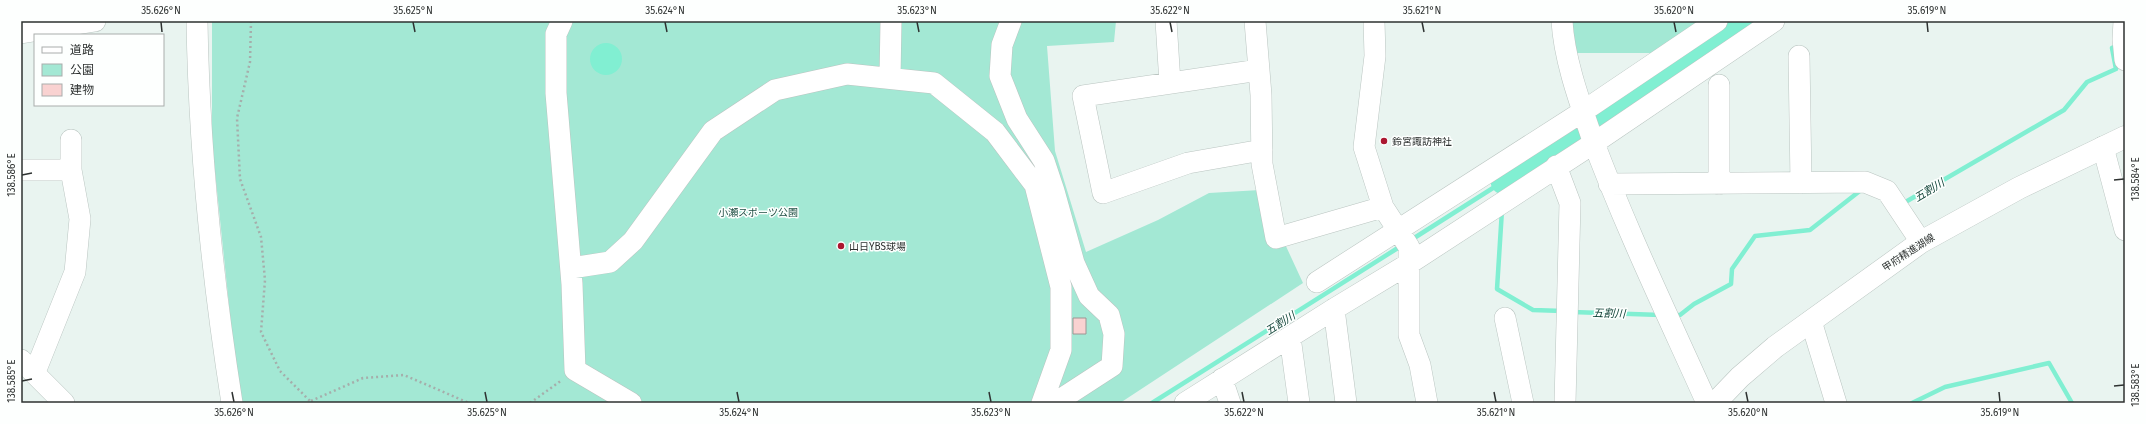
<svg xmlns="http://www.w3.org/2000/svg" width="2146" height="424" font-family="'Fira Sans','Noto Sans JP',sans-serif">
  <rect width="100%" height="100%" fill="#e9f4f0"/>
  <!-- green -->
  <path fill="#a3e8d4" d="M 212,21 L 1116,21 L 1114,42 L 1047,46 L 1055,151 L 1086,252 L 1158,220 L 1209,193 L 1260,190 L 1303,283 L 1120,403 L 241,403 L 236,372 L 212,143 Z
    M 1570,21 L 1715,21 L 1669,53 L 1575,53 Z"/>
  <!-- water -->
  <path fill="#81efd2" d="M590 59a16 16 0 1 1 32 0a16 16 0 1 1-32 0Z"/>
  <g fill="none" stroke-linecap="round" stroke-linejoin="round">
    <!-- stream -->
    <path stroke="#81efd2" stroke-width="4.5" d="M 1902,204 L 2064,110 L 2087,82 L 2116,69 L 2112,48 L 2118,46
      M 1502,210 L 1497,289 L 1533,310 L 1563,311
      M 1411,240 L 1504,181 L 1503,195
      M 1572,312 L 1661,315
      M 1674,315 L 1680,315 L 1694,304 L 1731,284 L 1732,269 L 1755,236 L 1810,230 L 1861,190
      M 1152,403 L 1401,246
      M 1912,403 L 1945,387 L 2049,363 L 2072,403"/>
    <!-- river -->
    <path stroke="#81efd2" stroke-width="27" d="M 1504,181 L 1748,21"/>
  </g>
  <!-- building -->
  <path fill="#f9d2d1" stroke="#9e9493" d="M 1073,318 L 1086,318 L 1086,334 L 1073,334 Z"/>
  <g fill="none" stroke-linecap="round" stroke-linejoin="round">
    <defs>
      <path id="minor" d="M 197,21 C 199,149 212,276 232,403
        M 562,21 L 556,34 L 556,93 L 572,284 L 575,370 L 631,403
        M 1011,21 L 1002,45 L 1000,76 L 1017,119 L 1044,161 L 1054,191 L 1074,263 L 1089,296 L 1109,315 L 1114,334 L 1112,366 L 1055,403
        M 1166,21 L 1170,83
        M 1255,21 L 1261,95 L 1262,164 L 1276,238 L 1383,207
        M 1374,21 L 1375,56 L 1364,147 L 1383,207 L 1409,247 L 1409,335 L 1420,365 L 1427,403
        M 1562,21 C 1564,58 1579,100 1591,135 C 1625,227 1667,314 1707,403
        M 2124,21 L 2123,39 L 2125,60
        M 21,33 L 95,21
        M 1799,56 L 1801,183
        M 1259,70 L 1083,96 L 1103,193 L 1188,163 L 1262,150
        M 890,78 L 891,21
        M 1719,85 L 1719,184
        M 2103,147 L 2125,230
        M 1556,166 L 1570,203 L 1565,403
        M 21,170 L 71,170
        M 1609,184 L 1865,182 L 1887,191 L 1921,242
        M 571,268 L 610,262 L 633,241 L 713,131 L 775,90 L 847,74 L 934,83 L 995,132 L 1035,185 L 1061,287 L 1061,350 L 1042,403
        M 1317,282 L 1582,112 L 1717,21
        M 1334,309 L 1346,403
        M 1505,318 L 1523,403
        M 1811,321 L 1836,403
        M 1290,337 L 1299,403
        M 21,360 L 64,403
        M 35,372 L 75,272 L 80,219 L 71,170 L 71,140
        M 1222,379 L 1230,403
        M 1185,403 L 1334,309 L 1410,263 L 1594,143 L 1774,21"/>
      <path id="major" d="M 1715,403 L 1740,377 L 1775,347 L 1921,242 L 2019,188 L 2125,137"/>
    </defs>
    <!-- minor casing -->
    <use href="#minor" stroke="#bac5c1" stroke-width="22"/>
    <!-- major casing -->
    <use href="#major" stroke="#bac5c1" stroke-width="23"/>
    <!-- path -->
    <path stroke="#a5aeab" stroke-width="2.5" stroke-dasharray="2 3" stroke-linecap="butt" d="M 251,21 L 250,62 L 237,118 L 240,179 L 261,237 L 265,280 L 261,332 L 280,371 L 312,403
      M 311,401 L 363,378 L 404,375 L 469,403
      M 530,403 L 562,380"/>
    <!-- minor -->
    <use href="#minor" stroke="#fff" stroke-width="21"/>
    <!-- major -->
    <use href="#major" stroke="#fff" stroke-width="22"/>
  </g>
  <!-- ticks -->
  <path fill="none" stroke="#2e3231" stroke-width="1.5" d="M 161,22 L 162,32M 413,22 L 415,32M 665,22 L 667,32M 917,22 L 919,32M 1170,22 L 1172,32M 1422,22 L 1424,32M 1674,22 L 1676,32M 1927,22 L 1928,32M 22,175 L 32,173M 2114,180 L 2124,179M 22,381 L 32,379M 2114,386 L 2124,385M 232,392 L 234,402M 485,392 L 487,402M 737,392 L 739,402M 989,392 L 991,402M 1242,392 L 1244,402M 1494,392 L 1496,402M 1746,392 L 1748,402M 1999,392 L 2000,402"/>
  <!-- markers -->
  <g fill="#ab1630" stroke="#fdfffe" stroke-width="1.5">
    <circle cx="1384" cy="141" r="4"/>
    <circle cx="841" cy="246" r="4"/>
  </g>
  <g text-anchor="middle" stroke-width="3" stroke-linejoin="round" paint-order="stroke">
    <!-- poi labels -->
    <g font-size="10" fill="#2e3231" stroke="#fdfffe" text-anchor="start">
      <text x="1392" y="145">鈴宮諏訪神社</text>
      <text x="849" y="250">山日YBS球場</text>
    </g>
    <!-- park labels -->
    <g font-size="10" fill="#1d4d41" stroke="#fdfffe">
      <text x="758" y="216">小瀬スポーツ公園</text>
    </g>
    <!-- street labels -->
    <g font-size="10" fill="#2e3231" stroke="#fdfffe">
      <text transform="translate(1908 252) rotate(-33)" y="4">甲府精進湖線</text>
    </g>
    <!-- water labels -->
    <g font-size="11" font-style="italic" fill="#0b3f33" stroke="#fdfffe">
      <text transform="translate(1929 190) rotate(-31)" y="4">五割川</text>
      <text transform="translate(1609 313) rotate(2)" y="4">五割川</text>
      <text transform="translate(1280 323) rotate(-32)" y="4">五割川</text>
    </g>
  </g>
  <!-- border -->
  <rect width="2146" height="424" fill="none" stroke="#fdfffe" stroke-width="44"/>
  <!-- legend -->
  <rect x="34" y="34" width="130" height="72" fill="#fdfffe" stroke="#aaadac"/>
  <rect x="42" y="47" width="20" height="6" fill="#ffffff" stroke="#aaadac"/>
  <text x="70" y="54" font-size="12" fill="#2e3231">道路</text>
  <rect x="42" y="64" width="20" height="12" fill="#a3e8d4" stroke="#aaadac"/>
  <text x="70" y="74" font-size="12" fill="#2e3231">公園</text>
  <rect x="42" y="84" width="20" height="12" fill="#f9d2d1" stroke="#aaadac"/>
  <text x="70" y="94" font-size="12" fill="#2e3231">建物</text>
  <rect x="22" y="22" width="2102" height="380" fill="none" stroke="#2e3231" stroke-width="1.5"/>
  <g font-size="10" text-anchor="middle" fill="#2e3231">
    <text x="161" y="14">35.626°N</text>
    <text x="413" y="14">35.625°N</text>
    <text x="665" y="14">35.624°N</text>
    <text x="917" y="14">35.623°N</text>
    <text x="1170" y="14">35.622°N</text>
    <text x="1422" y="14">35.621°N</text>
    <text x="1674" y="14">35.620°N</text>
    <text x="1927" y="14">35.619°N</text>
    <text transform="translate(11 175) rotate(-90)" y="4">138.586°E</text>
    <text transform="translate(2135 179) rotate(-90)" y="4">138.584°E</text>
    <text transform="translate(11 381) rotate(-90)" y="4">138.585°E</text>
    <text transform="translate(2135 385) rotate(-90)" y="4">138.583°E</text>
    <text x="234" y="416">35.626°N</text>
    <text x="487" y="416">35.625°N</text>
    <text x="739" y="416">35.624°N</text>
    <text x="991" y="416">35.623°N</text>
    <text x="1244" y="416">35.622°N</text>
    <text x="1496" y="416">35.621°N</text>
    <text x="1748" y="416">35.620°N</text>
    <text x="2000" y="416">35.619°N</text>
  </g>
</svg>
